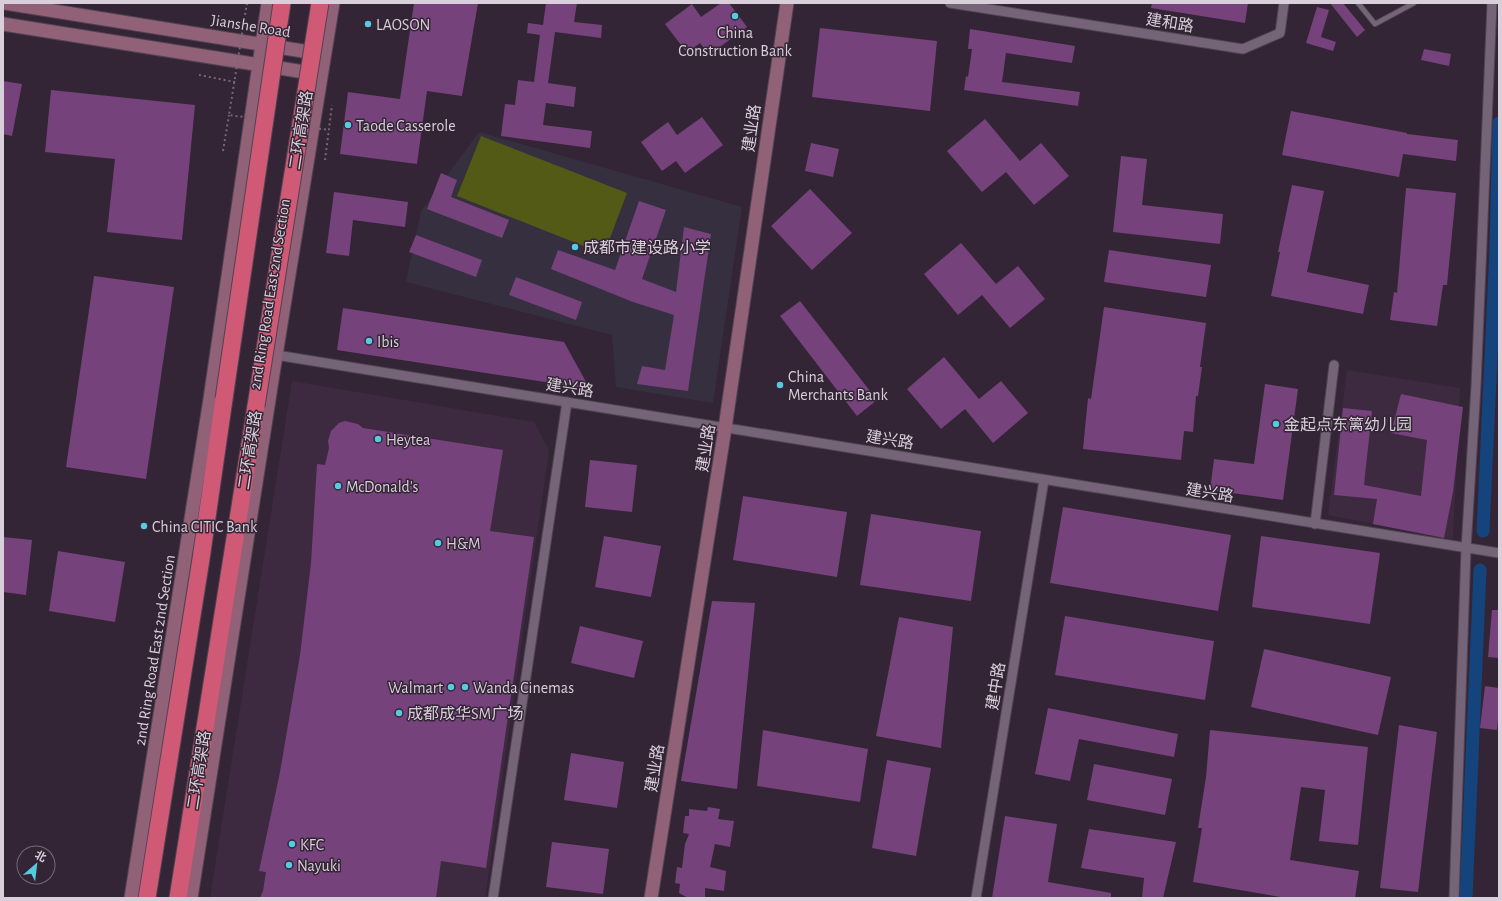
<svg xmlns="http://www.w3.org/2000/svg" width="1502" height="901" viewBox="0 0 1502 901" font-family="'Alegreya Sans','Noto Sans SC',sans-serif">
<style>
.built{fill:#3e2a40}
.education{fill:#352f3f}
.green{fill:#525a15}
.lines{fill:none;stroke-linecap:round;stroke-linejoin:round}
.canal{stroke:#15437c;stroke-width:13}
.building{fill:#75427b}
.lane-casing{stroke:#504352;stroke-width:6}
.street-casing{stroke:#504352;stroke-width:11}
.secondary-casing{stroke:#504352;stroke-width:15}
.highway-casing{stroke:#504352;stroke-width:19}
.path{stroke:#766977;stroke-width:2;stroke-dasharray:2 3;stroke-linecap:butt}
.lane{stroke:#756478;stroke-width:4.5}
.street{stroke:#756478;stroke-width:9}
.secondary{stroke:#906177;stroke-width:13}
.highway{stroke:#d05975;stroke-width:17}
.highway-bridge-casing{stroke:#504352;stroke-width:19;stroke-linecap:butt}
.path-bridge{stroke:#766977;stroke-width:2;stroke-dasharray:2 3;stroke-linecap:butt}
.highway-bridge{stroke:#d05975;stroke-width:17}
.poi-dot{fill:#55cae0;stroke:#332535;stroke-width:1.5}
.labels{text-anchor:middle;stroke-width:3;stroke-linejoin:round;paint-order:stroke}
.street-label{font-size:16px;fill:#d9cfda;stroke:#332535}
.poi-label{font-size:16px;fill:#d9cfda;stroke:#332535;text-anchor:start}
</style>
<rect width="100%" height="100%" fill="#332535"/>
<g class="built">
<path d="M1347,370L1460,388L1453,539L1328,515Z"/>
<path d="M292,381L534,422L549,450L485,898H210Z"/>
</g>
<path class="education" d="M479,132L742,207L713,403L616,387L612,335L406,282L421,211Z"/>
<path class="green" d="M481,136L627,193L604,254L457,196Z"/>
<g class="lines">
<g class="canal">
<path d="M1483,531L1496,248L1499,123"/>
<path d="M1466,898L1480,570"/>
</g>
</g>
<g class="building">
<path d="M414,3H478L462,96L427,91L417,164L340,154L348,92L400,99Z"/>
<path d="M546,3H577L574,22L602,25L601,38L555,32L548,83L576,87L574,107L546,103L543,125L592,131L590,148L501,136L505,104L515,105L518,80L534,82L540,35L527,33L528,23L543,25Z"/>
<path d="M721,3H729L747,27L709,55L700,43L687,53L665,24L692,4L701,17Z"/>
<path d="M1152,3H1248L1245,23L1151,8Z"/>
<path d="M1330,3H1343L1365,30L1357,37Z"/>
<path d="M1317,7L1329,10L1321,37L1336,42L1333,51L1306,43Z"/>
<path d="M820,28L937,41L930,111L812,97Z"/>
<path d="M970,29L1075,46L1072,63L1006,53L1002,82L1080,92L1078,106L964,90L966,76L968,77L972,49H968Z"/>
<path d="M1424,49L1451,54L1449,66L1421,60Z"/>
<path d="M3,81L22,84L12,136L3,134Z"/>
<path d="M51,90L195,105L182,240L107,232L115,159L45,152Z"/>
<path d="M1291,111L1407,133V134L1458,140L1456,161L1403,154L1399,177L1282,155Z"/>
<path d="M702,117L723,145L685,173L676,161L662,171L641,142L668,122L677,135Z"/>
<path d="M985,119L1020,161L1041,143L1069,176L1034,205L1006,172L982,192L947,151Z"/>
<path d="M811,143L839,149L833,177L805,171Z"/>
<path d="M1121,156L1147,159L1142,205L1223,214L1220,244L1113,232Z"/>
<path d="M441,173L457,180L451,197L509,220L502,238L427,209Z"/>
<path d="M1292,185L1324,191L1307,272L1369,285L1363,314L1271,296L1280,252H1278Z"/>
<path d="M1406,188L1456,193L1447,285H1443L1437,326L1390,320L1394,292L1397,293Z"/>
<path d="M810,189L852,233L812,270L771,226Z"/>
<path d="M334,192L408,202L405,227L353,220L349,256L326,253Z"/>
<path d="M639,201L666,210L642,279L676,292L684,227L711,234L688,391L637,384L642,366L665,370L674,315L633,302L551,269L558,250L615,270Z"/>
<path d="M416,235L482,260L476,277L409,252Z"/>
<path d="M961,243L996,284L1018,266L1045,299L1010,328L982,295L958,315L924,274Z"/>
<path d="M1109,250L1211,265L1206,297L1104,282Z"/>
<path d="M94,276L174,287L146,479L66,467Z"/>
<path d="M516,277L582,302L576,320L509,295Z"/>
<path d="M800,301L877,400L857,416L780,316Z"/>
<path d="M1104,307L1206,323L1200,367H1202L1198,396H1196L1193,432L1184,431L1181,460L1083,449L1088,398L1091,399Z"/>
<path d="M343,308L564,342L590,389L337,350Z"/>
<path d="M944,357L979,399L1001,381L1028,413L993,443L965,409L941,429L907,389Z"/>
<path d="M1265,384L1298,389L1283,500L1210,490L1214,459L1254,464Z"/>
<path d="M1401,394L1463,407L1453,492L1444,538L1373,524L1377,499L1334,495L1343,408L1372,411L1364,485L1421,496L1427,440L1391,433Z"/>
<path d="M345,421L358,424L363,428L503,450L490,531L534,537L486,868L441,861L436,898H260L263,891L266,872L259,871L280,772L300,655L311,563L317,464L325,465L329,448L328,441L331,431L339,423Z"/>
<path d="M590,460L637,465L632,512L585,507Z"/>
<path d="M743,496L847,512L837,577L733,560Z"/>
<path d="M1063,507L1231,535L1218,611L1050,583Z"/>
<path d="M871,514L981,531L971,601L860,585Z"/>
<path d="M604,536L661,546L651,597L595,587Z"/>
<path d="M1261,536L1380,553L1370,624L1252,607Z"/>
<path d="M3,537L32,540L26,595L3,592Z"/>
<path d="M58,551L125,562L115,622L49,611Z"/>
<path d="M712,601L755,603L737,789L681,781Z"/>
<path d="M1492,610H1499V658L1488,657Z"/>
<path d="M1065,616L1214,641L1205,700L1055,675Z"/>
<path d="M899,617L953,627L941,748L876,736Z"/>
<path d="M580,626L643,641L634,678L571,663Z"/>
<path d="M1264,649L1391,677L1378,735L1251,707Z"/>
<path d="M1485,686L1499,688V711L1497,730L1480,728Z"/>
<path d="M1048,708L1178,734L1174,757L1079,739L1070,781L1035,774Z"/>
<path d="M1399,725L1437,732L1418,892L1380,888Z"/>
<path d="M763,730L868,749L860,802L757,786Z"/>
<path d="M1210,730L1368,747L1358,845L1319,841L1325,790L1301,787L1290,860L1359,871L1355,898H1286L1193,882L1202,828H1198L1206,777Z"/>
<path d="M571,753L624,762L617,808L564,800Z"/>
<path d="M887,760L931,768L916,856L872,848Z"/>
<path d="M1094,764L1172,779L1165,815L1087,800Z"/>
<path d="M708,807L720,809L718,819L734,821L730,847L715,844L710,867L726,871L724,891L705,888V898H688L679,893L680,884L675,883L677,867L682,868L685,844L689,834L683,833L685,816H689V809L707,811Z"/>
<path d="M1005,816L1057,824L1048,882L1111,893V898H992Z"/>
<path d="M1089,829L1176,842L1163,898H1142L1144,878L1081,868Z"/>
<path d="M552,842L609,849L603,894L546,887Z"/>
</g>
<g class="lines">
<defs>
<path id="lane" d="M1358,3L1375,24L1414,3"/>
<g id="street">
<path d="M950,3L1243,49L1280,33L1284,3"/>
<path d="M276,355L1499,553"/>
<path d="M1315,524L1334,365"/>
<path d="M493,898L567,402"/>
<path d="M976,898L1044,480"/>
<path d="M1454,898L1466,549L1476,386L1492,3"/>
</g>
<g id="secondary">
<path d="M5,3L321,54"/>
<path d="M3,24L317,74"/>
<path d="M131,898L210,399L268,3"/>
<path d="M191,898L276,355L333,3"/>
<path d="M651,898L725,428L787,3"/>
</g>
<g id="highway">
<path d="M147,898L201,559L224,399"/>
<path d="M178,898L256,406"/>
</g>
</defs>
<use href="#lane" class="lane-casing"/>
<use href="#street" class="street-casing"/>
<use href="#secondary" class="secondary-casing"/>
<use href="#highway" class="highway-casing"/>
<g class="path">
<path d="M199,75L235,82"/>
<path d="M223,151L229,115"/>
<path d="M325,160L332,105"/>
</g>
<use href="#lane" class="lane"/>
<use href="#street" class="street"/>
<use href="#secondary" class="secondary"/>
<use href="#highway" class="highway"/>
<defs>
<g id="highway-bridge">
<path d="M224,399L282,3"/>
<path d="M256,406L320,3"/>
</g>
</defs>
<use href="#highway-bridge" class="highway-bridge-casing"/>
<g class="path-bridge">
<path d="M247,3L229,115L251,118"/>
<path d="M314,128L329,130"/>
</g>
<use href="#highway-bridge" class="highway-bridge"/>
</g>
<g class="poi-dot">
<circle cx="735" cy="16" r="4"/>
<circle cx="368" cy="24" r="4"/>
<circle cx="348" cy="125" r="4"/>
<circle cx="575" cy="247" r="4"/>
<circle cx="369" cy="341" r="4"/>
<circle cx="780" cy="385" r="4"/>
<circle cx="1276" cy="424" r="4"/>
<circle cx="378" cy="439" r="4"/>
<circle cx="338" cy="486" r="4"/>
<circle cx="144" cy="526" r="4"/>
<circle cx="438" cy="543" r="4"/>
<circle cx="451" cy="687" r="4"/>
<circle cx="465" cy="687" r="4"/>
<circle cx="399" cy="713" r="4"/>
<circle cx="292" cy="844" r="4"/>
<circle cx="289" cy="865" r="4"/>
</g>
<g class="labels">
<g class="street-label">
<text transform="translate(1170 22) rotate(9)" y="6">建和路</text>
<text transform="translate(251 25) rotate(9)" y="6">Jianshe Road</text>
<text transform="translate(751 128) rotate(-82)" y="6">建业路</text>
<text transform="translate(300 130) rotate(-81)" y="6">二环高架路</text>
<text transform="translate(269 294) rotate(-81)" y="6">2nd Ring Road East 2nd Section</text>
<text transform="translate(570 387) rotate(9)" y="6">建兴路</text>
<text transform="translate(890 439) rotate(9)" y="6">建兴路</text>
<text transform="translate(705 448) rotate(-81)" y="6">建业路</text>
<text transform="translate(249 450) rotate(-81)" y="6">二环高架路</text>
<text transform="translate(1210 492) rotate(9)" y="6">建兴路</text>
<text transform="translate(154 650) rotate(-81)" y="6">2nd Ring Road East 2nd Section</text>
<text transform="translate(995 686) rotate(-81)" y="6">建中路</text>
<text transform="translate(654 768) rotate(-81)" y="6">建业路</text>
<text transform="translate(198 770) rotate(-81)" y="6">二环高架路</text>
</g>
<g class="poi-label">
<text x="376" y="30">LAOSON</text>
<text x="735" y="38" text-anchor="middle">China<tspan x="735" dy="18">Construction Bank</tspan></text>
<text x="356" y="131">Taode Casserole</text>
<text x="583" y="253">成都市建设路小学</text>
<text x="377" y="347">Ibis</text>
<text x="788" y="382">China<tspan x="788" dy="18">Merchants Bank</tspan></text>
<text x="1284" y="430">金起点东篱幼儿园</text>
<text x="386" y="445">Heytea</text>
<text x="346" y="492">McDonald's</text>
<text x="152" y="532">China CITIC Bank</text>
<text x="446" y="549">H&amp;M</text>
<text x="443" y="693" text-anchor="end">Walmart</text>
<text x="473" y="693">Wanda Cinemas</text>
<text x="407" y="719">成都成华SM广场</text>
<text x="300" y="850">KFC</text>
<text x="297" y="871">Nayuki</text>
</g>
</g>
<rect width="1502" height="901" fill="none" stroke="#d9cfda" stroke-width="8"/>
<g transform="translate(36 865) rotate(28)"><circle r="19" fill="#332535" stroke="#756977"/>
<path d="M0-3L7 15L0 10L-7 15Z" fill="#55cae0"/>
<text y="-6" font-size="11" font-weight="bold" text-anchor="middle" fill="#d9cfda">北</text>
</g>
</svg>
